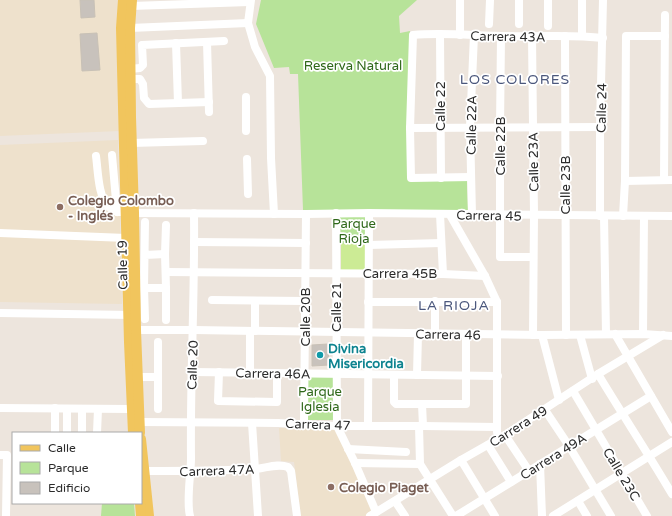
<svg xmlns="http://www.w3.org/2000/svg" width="672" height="516" viewBox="0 0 672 516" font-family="'Varela Round',sans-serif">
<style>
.education{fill:#eee1cc}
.green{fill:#b7e399}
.pitch{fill:#cceb95}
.building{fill:#c8c2bc;stroke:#c8c1b6}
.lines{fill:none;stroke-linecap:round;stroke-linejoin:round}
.minor{stroke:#fff;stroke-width:8}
.major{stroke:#f1c55d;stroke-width:10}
.education-dot{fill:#8d6e63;stroke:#fff;stroke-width:1.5}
.culture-dot{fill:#0f9aa8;stroke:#fff;stroke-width:1.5}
.labels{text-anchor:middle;stroke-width:3.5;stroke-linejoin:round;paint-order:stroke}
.street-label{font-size:13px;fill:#2b2b2b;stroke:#fff}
.park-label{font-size:13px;fill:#2f681a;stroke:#fff}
.education-label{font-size:13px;font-weight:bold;fill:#785e54;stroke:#fff;text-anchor:start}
.culture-label{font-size:13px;font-weight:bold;fill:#0d838f;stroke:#fff;text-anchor:start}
.neighbourhood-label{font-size:14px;letter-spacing:1px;fill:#4b577c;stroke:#fff}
</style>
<rect width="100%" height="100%" fill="#ede5dd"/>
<g class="education">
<path d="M0,0H119L120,131L0,136Z"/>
<path d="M118,140L122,304L0,302V145Z"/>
<path d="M279,428L335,429L376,512L371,516H301L294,462L281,461Z"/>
</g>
<g class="green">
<path d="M261,0H417L399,16L400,33L410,31L408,181H467L468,211L303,210L298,74H290L289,67L274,68L256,24Z"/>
<path d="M340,217H367L368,243L341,244Z"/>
<path d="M305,376H333L335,420H306Z"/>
<path d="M102,503H134L135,516H101Z"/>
</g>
<path class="pitch" d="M368,243L369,271H341V244Z"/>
<g class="building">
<path d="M80,0H94L95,17L81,18Z"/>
<path d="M97,33L100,70L82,71L80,34Z"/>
<path d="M328,344L329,365L312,366V345Z"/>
</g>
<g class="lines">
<g class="minor">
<path d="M251,0L248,23L255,47L270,76L271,158L274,214"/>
<path d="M460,0V35"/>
<path d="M131,6L249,2"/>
<path d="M489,24L490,0"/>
<path d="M519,24V0"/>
<path d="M548,26V0"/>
<path d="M130,28L248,23"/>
<path d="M440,34L441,178"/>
<path d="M501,36L500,128V257H533"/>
<path d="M532,36L534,215L533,335"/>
<path d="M565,36L566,335"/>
<path d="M582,36V0"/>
<path d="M207,42L209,112"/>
<path d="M176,43L178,103"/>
<path d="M130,69L140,68L143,65L142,45L224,41"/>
<path d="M130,79H140L143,84L144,98L149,104L209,102"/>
<path d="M410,128L600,127"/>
<path d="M246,131V97"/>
<path d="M131,143L203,141"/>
<path d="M112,155L117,212H126"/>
<path d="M96,156C98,170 98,198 109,207C111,209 114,210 117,212"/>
<path d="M247,159L248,194"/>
<path d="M471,177L411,178L410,128L413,35C444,32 476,36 508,36C539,37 571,34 603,38"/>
<path d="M664,180L665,15"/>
<path d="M625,181L672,180"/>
<path d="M134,213L306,214L304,423"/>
<path d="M336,213L337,426L355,463L376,512"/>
<path d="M306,214L369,213L672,216"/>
<path d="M440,214L443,274"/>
<path d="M450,215L485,276L497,302V432"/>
<path d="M472,215L470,128L474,35"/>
<path d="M600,216V127L603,0"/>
<path d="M604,216L606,334"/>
<path d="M623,216L625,181L626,36H665"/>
<path d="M145,222L144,288H166L165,254L145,255"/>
<path d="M0,233L126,238"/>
<path d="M194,242L306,243"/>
<path d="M369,245L441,243"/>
<path d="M165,254L166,225"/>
<path d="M166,272L443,274L485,276"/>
<path d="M144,288L145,319"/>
<path d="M166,288V320"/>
<path d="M212,300L305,301"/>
<path d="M368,302H497"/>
<path d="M0,313L133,315"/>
<path d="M131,330H194L542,335L643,334L672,336"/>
<path d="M255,331V301"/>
<path d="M435,333V301"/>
<path d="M615,334L672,432"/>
<path d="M643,334L644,216"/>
<path d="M542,335L559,400"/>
<path d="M580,335L592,379"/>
<path d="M192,372L498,376"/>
<path d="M219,372L218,401L277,402V373"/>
<path d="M250,373V331"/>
<path d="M598,374C622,414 648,453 672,494"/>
<path d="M394,375V402L396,404H466V334"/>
<path d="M417,375L418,334"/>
<path d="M137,377H158"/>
<path d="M573,391L647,516"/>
<path d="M422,404L423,426"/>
<path d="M0,408L131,409"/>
<path d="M158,409V342"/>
<path d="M545,410L569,446L611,516"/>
<path d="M139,422L278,423L337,426H423L497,427"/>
<path d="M252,423L258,516"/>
<path d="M368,426L369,213"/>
<path d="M419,426L420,464L453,516"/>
<path d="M55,433V408"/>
<path d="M67,433V409"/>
<path d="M82,433V409"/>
<path d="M97,433L98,409"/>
<path d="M505,435L529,471"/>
<path d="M488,445L511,482"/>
<path d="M348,449L406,452"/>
<path d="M0,455H7L6,516"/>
<path d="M461,460L495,516"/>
<path d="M355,463L420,464"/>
<path d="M540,464L542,516"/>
<path d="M144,471C181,471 218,471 255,469C266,468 278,463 288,467L291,471L297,516"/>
<path d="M395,501L405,516"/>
<path d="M578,501L587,516"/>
<path d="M190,516C186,501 191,475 191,458C190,377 195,295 194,213"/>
<path d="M370,516L461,460L505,435L598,374L663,335"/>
<path d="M456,516L651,396"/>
<path d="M553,516L672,442"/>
</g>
<g class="major">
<path d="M123,0L121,28L129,342L133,433"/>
<path d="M132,0L130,28L131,117L134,213L136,330L140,433"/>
<path d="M141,439L149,516"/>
<path d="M140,503L141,516"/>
</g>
</g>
<g class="education-dot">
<circle cx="60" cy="207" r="4"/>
<circle cx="331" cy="487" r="4"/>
</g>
<circle class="culture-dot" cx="320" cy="355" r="4"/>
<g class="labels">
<g class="street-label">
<text transform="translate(508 36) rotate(1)" y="5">Carrera 43A</text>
<text transform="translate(440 106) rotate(-90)" y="5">Calle 22</text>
<text transform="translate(601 108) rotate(-89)" y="5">Calle 24</text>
<text transform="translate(471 125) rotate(-89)" y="5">Calle 22A</text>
<text transform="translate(500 146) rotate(-90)" y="5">Calle 22B</text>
<text transform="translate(533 162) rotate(-91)" y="5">Calle 23A</text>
<text transform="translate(565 185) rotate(-90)" y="5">Calle 23B</text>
<text transform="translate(489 215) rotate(1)" y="5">Carrera 45</text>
<text transform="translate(122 265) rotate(-91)" y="5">Calle 19</text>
<text x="400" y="278">Carrera 45B</text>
<text transform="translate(336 307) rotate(-90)" y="5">Calle 21</text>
<text transform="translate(305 317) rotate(-90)" y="5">Calle 20B</text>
<text transform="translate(448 334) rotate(1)" y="5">Carrera 46</text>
<text transform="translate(192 365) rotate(-88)" y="5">Calle 20</text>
<text transform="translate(273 373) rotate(1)" y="5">Carrera 46A</text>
<text transform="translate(318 424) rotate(2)" y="5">Carrera 47</text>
<text transform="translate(518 426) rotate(-32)" y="5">Carrera 49</text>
<text transform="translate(553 456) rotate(-32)" y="5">Carrera 49A</text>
<text transform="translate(217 470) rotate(-2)" y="5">Carrera 47A</text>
<text transform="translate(622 474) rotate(59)" y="5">Calle 23C</text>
</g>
<g class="park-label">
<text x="353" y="70">Reserva Natural</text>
<text x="354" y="228">Parque<tspan x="354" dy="15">Rioja</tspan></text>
<text x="320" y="396">Parque<tspan x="320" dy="15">Iglesia</tspan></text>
</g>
<g class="education-label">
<text x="68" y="205">Colegio Colombo<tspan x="68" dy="15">- Inglés</tspan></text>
<text x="339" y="492">Colegio Piaget</text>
</g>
<g class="culture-label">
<text x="328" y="353">Divina<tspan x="328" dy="15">Misericordia</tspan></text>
</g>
<g class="neighbourhood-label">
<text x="515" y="84">LOS COLORES</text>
<text x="454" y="310">LA RIOJA</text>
</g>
</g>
<rect x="12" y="432" width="130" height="72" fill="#ffffff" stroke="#aaaaaa"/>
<rect x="20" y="445" width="20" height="6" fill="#f1c55d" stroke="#aaaaaa"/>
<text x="48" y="452" font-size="12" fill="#2b2b2b">Calle</text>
<rect x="20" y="462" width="20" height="12" fill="#b7e399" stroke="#aaaaaa"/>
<text x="48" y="472" font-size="12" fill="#2b2b2b">Parque</text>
<rect x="20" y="482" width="20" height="12" fill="#c8c2bc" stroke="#aaaaaa"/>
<text x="48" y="492" font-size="12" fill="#2b2b2b">Edificio</text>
</svg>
